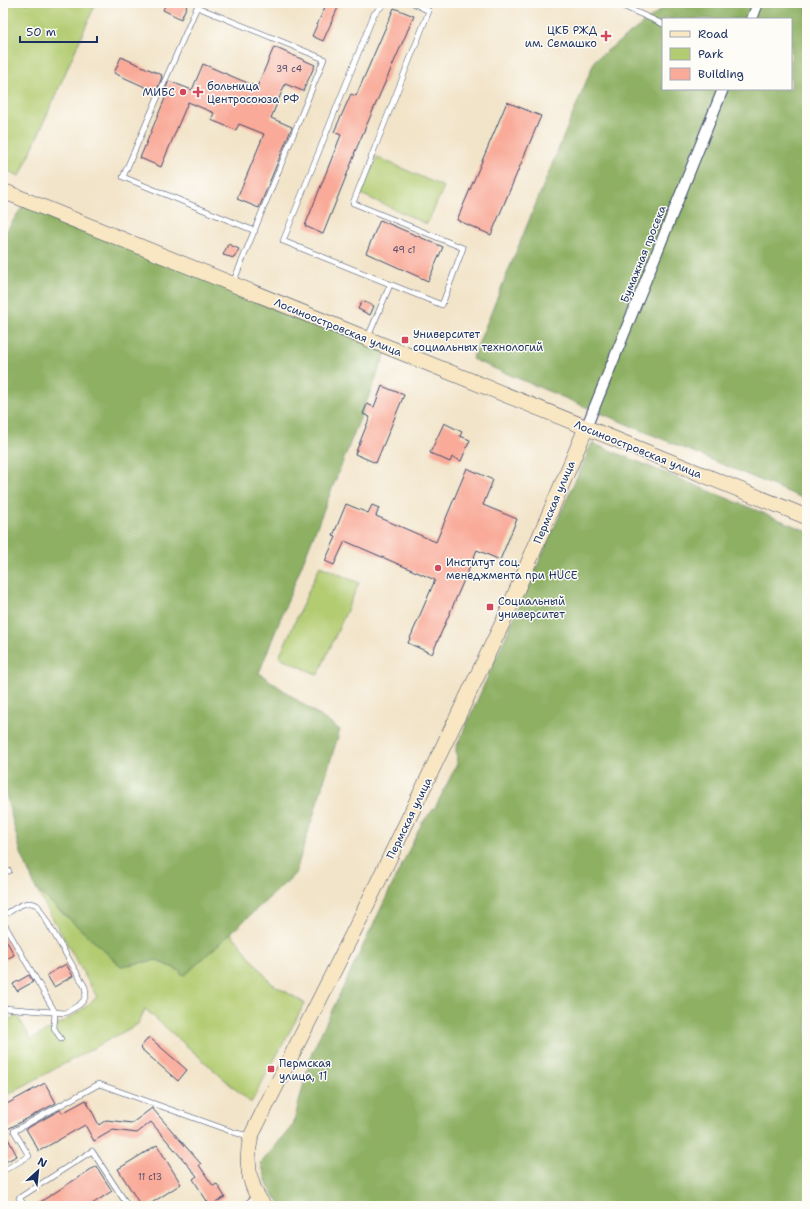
<svg xmlns="http://www.w3.org/2000/svg" width="810" height="1209" viewBox="0 0 810 1209" font-family="'Shantell Sans',sans-serif">
<style>
.green{fill:#b3cc72;stroke:#677e68}
.forest{fill:#8eb064;stroke:#547061;fill-rule:evenodd}
.building{fill:#f9aa99}
.lines{fill:none;stroke-linecap:round;stroke-linejoin:round}
.lane-casing{stroke:#3b4a6e;stroke-width:6}
.street-casing{stroke:#3b4a6e;stroke-width:12}
.secondary-casing{stroke:#3b4a6e;stroke-width:16}
.lane{stroke:#fff;stroke-width:5}
.street{stroke:#fff;stroke-width:10}
.secondary{stroke:#f9e7c3;stroke-width:15}
.poi-dot{fill:#d1495b;stroke:#fdfcf7;stroke-width:1.5}
.labels{text-anchor:middle;stroke-width:3;stroke-linejoin:round;paint-order:stroke}
.number-label{font-size:9px;fill:#524e6d}
.poi-label{font-size:11px;fill:#1b2f5e;stroke:#fdfcf7;text-anchor:start}
.street-label{font-size:11px;fill:#1b2f5e;stroke:#fdfcf7}
</style>
<rect width="100%" height="100%" fill="#fdfcf7"/>
<filter id="ink" filterUnits="userSpaceOnUse"><feTurbulence type="fractalNoise" baseFrequency=".025" numOctaves="2"/><feDisplacementMap in="SourceGraphic" scale="8" xChannelSelector="R" yChannelSelector="G"/><feConvolveMatrix kernelMatrix="1 2 1 2 8 2 1 2 1" color-interpolation-filters="sRGB"/></filter>
<filter id="wash" filterUnits="userSpaceOnUse"><feTurbulence type="fractalNoise" baseFrequency=".012" numOctaves="4" result="noise"/><feDisplacementMap in="SourceGraphic" scale="16" xChannelSelector="R" yChannelSelector="G"/><feGaussianBlur stdDeviation="0.9" result="paint"/><feColorMatrix in="noise" values="0 0 0 0 0 0 0 0 0 0 0 0 0 0 0 0 0 1.4 0 .05"/><feComposite in="paint" operator="in"/></filter>
<g filter="url(#wash)">
<rect width="100%" height="100%" fill="#f2e4c9"/>
<g class="green">
<path d="M3,3H96L20,176L3,169Z"/>
<path d="M377,157L444,187L427,224L361,194Z"/>
<path d="M320,566L359,583L318,675L279,657Z"/>
<path d="M36,889L121,966L157,960L180,971L185,975L231,933L271,983L305,1003L251,1103L145,1009L138,1024L3,1097V1023L17,1015L31,1039C55,1027 77,1015 97,997Z"/>
</g>
<g class="forest">
<path d="M670,3H807V500L472,359L595,60ZM663,19H791V89H663Z"/>
<path d="M24,204L387,350L259,673L340,730L295,874L185,975L181,974L180,971L157,960L121,966L36,889L21,853L4,788L3,789V236Z"/>
<path d="M592,443L807,531V1206H281L268,1186L261,1163L293,1125L312,1052L422,823L436,806L457,764L456,748Z"/>
</g>
<g id="blocks">
<g class="building">
<path d="M166,3H188L181,19L163,10Z"/>
<path d="M327,3H340L323,41L312,36Z"/>
<path d="M394,8L414,16L354,154H355L323,234L305,226L341,135L334,132L351,94L356,96Z"/>
<path d="M274,47L315,65L303,91L285,84L271,118L292,127L259,208L237,199L264,134L239,124L236,130L211,120L214,113L188,102L161,167L140,158L166,96L163,95L169,81L192,90L203,64L257,87Z"/>
<path d="M121,57L162,75L161,77H162L156,92L114,73Z"/>
<path d="M507,102L541,116L491,235L457,220Z"/>
<path d="M380,220L443,247L428,281L366,253Z"/>
<path d="M228,244L239,249L234,258L223,255Z"/>
<path d="M362,301L374,306L370,315L358,309Z"/>
<path d="M382,386L404,395L376,463L355,454L370,417L363,414L367,404L374,407Z"/>
<path d="M444,423L462,432L460,436L470,440L461,461L452,457L450,462L430,453Z"/>
<path d="M467,468L493,480L483,505L517,519L500,560L477,550L432,654L408,643L435,580L345,541L334,565L325,561L336,537L333,536L346,504L368,513L372,505L379,508L376,516L436,542Z"/>
<path d="M3,934L14,955L3,961Z"/>
<path d="M66,964L73,976L54,987L47,975Z"/>
<path d="M29,975L33,982L17,991L13,984Z"/>
<path d="M149,1037L187,1070L178,1081L140,1048Z"/>
<path d="M45,1083L56,1103L4,1131L17,1156L3,1163V1106Z"/>
<path d="M86,1100L99,1125L106,1120L132,1123L152,1108L201,1164L199,1165L213,1186L217,1184L225,1197L210,1206L193,1179L197,1176L151,1122L137,1133L113,1130L94,1141L85,1125L39,1151L26,1129L60,1110L62,1113Z"/>
<path d="M157,1145L181,1184L147,1206H141L118,1169Z"/>
<path d="M96,1166L112,1191L89,1206H34Z"/>
</g>
</g>
</g>
<g filter="url(#ink)">
<use href="#blocks" fill-opacity="0" stroke="#3b4a6e" stroke-width="1"/>
<g class="lines">
<defs>
<g id="lane">
<path d="M385,3L374,14L283,241L442,305L463,248L353,203L429,11L413,3"/>
<path d="M616,3L663,24"/>
<path d="M233,283L324,59L197,7L123,177L255,231"/>
<path d="M368,337L390,285"/>
<path d="M3,872L9,871"/>
<path d="M3,916C13,910 27,897 38,906L85,987L86,993L84,1000L79,1005L65,1013L3,1008"/>
<path d="M3,922L55,1012L54,1028L61,1039"/>
<path d="M3,1171L29,1156L14,1131L99,1084L236,1133L250,1136"/>
<path d="M25,1206L19,1198L92,1151L128,1206"/>
<path d="M243,1206L256,1197"/>
</g>
<g id="street">
<path d="M752,19L758,3"/>
<path d="M586,428L723,89"/>
</g>
<g id="secondary">
<path d="M3,191L807,517"/>
<path d="M264,1206C248,1185 245,1162 251,1136L363,913L504,620L586,428"/>
</g>
</defs>
<use href="#lane" class="lane-casing"/>
<use href="#street" class="street-casing"/>
<use href="#secondary" class="secondary-casing"/>
<use href="#lane" class="lane"/>
<use href="#street" class="street"/>
<use href="#secondary" class="secondary"/>
</g>
</g>
<g class="poi-dot">
<path d="M604 30h4v4h4v4h-4v4h-4v-4h-4v-4h4z"/>
<circle cx="183" cy="92" r="4"/>
<path d="M196 86h4v4h4v4h-4v4h-4v-4h-4v-4h4z"/>
<rect x="401" y="336" width="8" height="8" rx="2"/>
<circle cx="438" cy="568" r="4"/>
<rect x="486" y="603" width="8" height="8" rx="2"/>
<rect x="267" y="1065" width="8" height="8" rx="2"/>
</g>
<g class="labels">
<g class="number-label">
<text x="289" y="72">39 с4</text>
<text x="404" y="253">49 с1</text>
<text x="150" y="1180">11 с13</text>
</g>
<g class="poi-label">
<text x="597" y="34" text-anchor="end">ЦКБ РЖД<tspan x="597" dy="13">им. Семашко</tspan></text>
<text x="207" y="90">больница<tspan x="207" dy="13">Центросоюза РФ</tspan></text>
<text x="175" y="96" text-anchor="end">МИБС</text>
<text x="413" y="338">Университет<tspan x="413" dy="13">социальных технологий</tspan></text>
<text x="446" y="566">Институт соц.<tspan x="446" dy="13">менеджмента при HUCE</tspan></text>
<text x="498" y="605">Социальный<tspan x="498" dy="13">университет</tspan></text>
<text x="279" y="1067">Пермская<tspan x="279" dy="13">улица, 11</tspan></text>
</g>
<g class="street-label">
<text transform="translate(643 254) rotate(-68)" y="4">Бумажная просека</text>
<text transform="translate(338 327) rotate(22)" y="4">Лосиноостровская улица</text>
<text transform="translate(638 449) rotate(22)" y="4">Лосиноостровская улица</text>
<text transform="translate(554 502) rotate(-67)" y="4">Пермская улица</text>
<text transform="translate(409 818) rotate(-64)" y="4">Пермская улица</text>
</g>
</g>
<rect width="810" height="1209" fill="none" stroke="#fdfcf7" stroke-width="16"/>
<rect x="662" y="18" width="130" height="72" fill="#fdfcf7" stroke="#a3aaba"/>
<rect x="670" y="31" width="20" height="6" fill="#f9e7c3" stroke="#a3aaba"/>
<text x="698" y="38" font-size="12" fill="#1b2f5e">Road</text>
<rect x="670" y="48" width="20" height="12" fill="#b3cc72" stroke="#a3aaba"/>
<text x="698" y="58" font-size="12" fill="#1b2f5e">Park</text>
<rect x="670" y="68" width="20" height="12" fill="#f9aa99" stroke="#a3aaba"/>
<text x="698" y="78" font-size="12" fill="#1b2f5e">Building</text>
<g transform="translate(38 1171) rotate(27)" stroke="#fdfcf7" stroke-width="3" paint-order="stroke">
<path d="M0-3L7 15L0 10L-7 15Z" fill="#1b2f5e"/>
<text y="-6" font-size="11" font-weight="bold" text-anchor="middle" fill="#1b2f5e">N</text>
</g>
<path d="M20 36v6h77v-6" fill="none" stroke="#1b2f5e" stroke-width="2"/>
<text x="26" y="36" font-size="12" fill="#1b2f5e" stroke="#fdfcf7" stroke-width="3" paint-order="stroke">50 m</text>
</svg>
